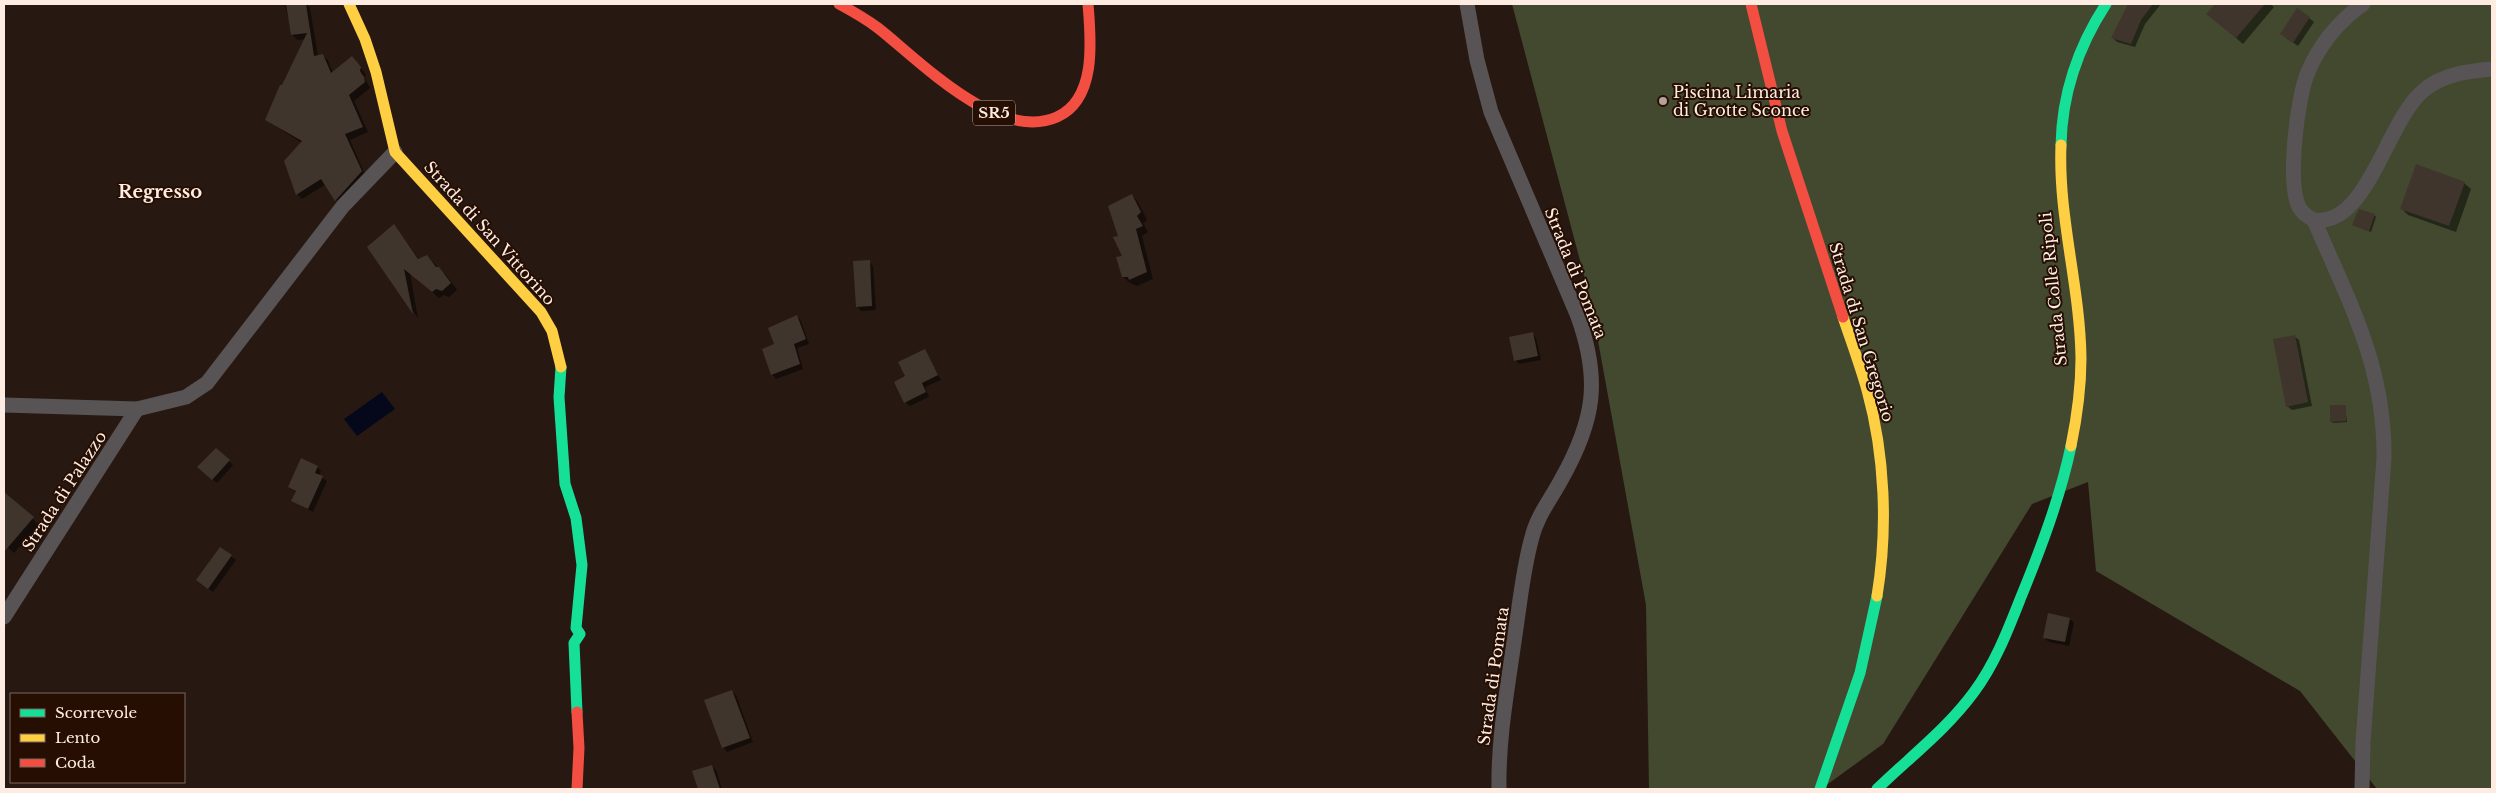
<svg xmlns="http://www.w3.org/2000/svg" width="2496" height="793" viewBox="0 0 2496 793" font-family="'Libre Baskerville',serif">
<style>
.forest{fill:#42492e}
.water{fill:#04081a}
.shadow{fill:#0007}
.building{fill:#40352d}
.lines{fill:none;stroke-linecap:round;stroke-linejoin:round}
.street{stroke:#585456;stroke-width:15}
.fast{stroke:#16e098;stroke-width:11}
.slow{stroke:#ffcf43;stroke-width:11}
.jam{stroke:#f24e42;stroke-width:11}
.poi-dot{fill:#b3a299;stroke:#260e02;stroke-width:2}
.labels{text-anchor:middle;stroke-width:4;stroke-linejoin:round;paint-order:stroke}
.shield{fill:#260e02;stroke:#bda99f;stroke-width:1}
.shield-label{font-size:15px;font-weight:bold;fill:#feece2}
.poi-label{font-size:16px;fill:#feece2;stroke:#260e02;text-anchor:start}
.street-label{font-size:16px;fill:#feece2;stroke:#260e02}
.neighbourhood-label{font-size:18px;font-weight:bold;fill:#feece2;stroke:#260e02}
</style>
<rect width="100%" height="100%" fill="#271911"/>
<path class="forest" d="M1512,4H2492V789H2377L2300,691L2096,571L2088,482L2032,504L1883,744L1821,789H1649L1646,605L1591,302Z"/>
<path class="water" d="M382,392L395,409L357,436L344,419Z"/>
<g class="shadow">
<path d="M306,4L310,8L318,56L322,55L328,60L333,73L357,63L366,75L364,77L370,88L354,101L368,132L350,140L366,177L341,206L326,184L302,199L297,194L302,143L266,120L306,39L298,40L292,35L285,5Z"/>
<path d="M2129,4H2161L2145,24L2135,47L2117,42L2113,38Z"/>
<path d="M2217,4H2270L2274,7L2243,44L2208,14Z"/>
<path d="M2309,18L2314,22L2298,46L2286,38Z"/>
<path d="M2464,183L2471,189L2456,232L2408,215L2402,209Z"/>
<path d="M1132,195L1138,202L1147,220L1143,223L1148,232L1142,236L1153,279L1137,286L1130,283L1123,277V256L1120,237Z"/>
<path d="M2374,215L2376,217L2371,232L2353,225Z"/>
<path d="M394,226L419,259L427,256L446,275L457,290L449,297L444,295L439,298L410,273L418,318L368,247Z"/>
<path d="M869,262L873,266L876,310L861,311L857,306Z"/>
<path d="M797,316L801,321L809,344L797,348L803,369L776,379L772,374Z"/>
<path d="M1532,333L1536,338L1541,360L1519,364L1515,360Z"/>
<path d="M2294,336L2299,340L2312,406L2292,410L2287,406Z"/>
<path d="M925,351L941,380L925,387L929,397L910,406L905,402L907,377Z"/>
<path d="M2345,406L2347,422L2333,423L2331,421Z"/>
<path d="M206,458L229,461L233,465L217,483L198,467Z"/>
<path d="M317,467L321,471L319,476L327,481L313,512L293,501L296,492L289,487Z"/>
<path d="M4,493L39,525L14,553L4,544Z"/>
<path d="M220,548L236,560L213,592L200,582Z"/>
<path d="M2070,619L2074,623L2069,646L2049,642L2044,638Z"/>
<path d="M731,691L736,695L753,742L727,752L723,747Z"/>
<path d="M712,766L716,770L722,789H699L693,772Z"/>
</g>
<g class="building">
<path d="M286,4H306L314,56L323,54L331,73L352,56L361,67L360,71L364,77L365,82L349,95L363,127L345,134L362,171L335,201L321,179L296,195L284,161L302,141L265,120L280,85H282L307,33L291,35Z"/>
<path d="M2128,4H2153L2141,20L2131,44L2111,38Z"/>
<path d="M2215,4H2265L2236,38L2206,14Z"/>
<path d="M2297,8L2310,17L2293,43L2280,34Z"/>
<path d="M2416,164L2465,182L2449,226L2400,209Z"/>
<path d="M1132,194L1141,212L1137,216L1143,226L1136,229L1147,272L1129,280L1128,277H1122L1116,257L1122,256L1113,237L1118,236L1108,206Z"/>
<path d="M2359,209L2375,214L2369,231L2352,225Z"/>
<path d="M394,224L418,259L427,255L436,267H439L451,283L442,291L436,289L432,292L404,269L413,314L367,247Z"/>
<path d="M870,260L872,306L856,307L853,261Z"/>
<path d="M797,315L806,339L794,344L800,364L771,375L762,349L774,344L768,328Z"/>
<path d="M1533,332L1538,356L1514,361L1509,337Z"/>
<path d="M2295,335L2308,402L2286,407L2273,339Z"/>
<path d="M925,349L938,375L922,383L926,392L904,403L894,382L905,376L898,362Z"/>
<path d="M2330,405H2346V421L2330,422Z"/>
<path d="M216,448L230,460L212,480L197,467Z"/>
<path d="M301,458L318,466L315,473L323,476L308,509L291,501L296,491L288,487Z"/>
<path d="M4,492L34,517L4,552Z"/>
<path d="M220,547L232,555L208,589L196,580Z"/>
<path d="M2048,613L2070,618L2065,642L2043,638Z"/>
<path d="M732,690L750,738L722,748L704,700Z"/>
<path d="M712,765L720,789H698L692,771Z"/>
</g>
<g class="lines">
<g class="street">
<path d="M1467,4L1477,60L1491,112L1577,314C1601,379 1595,420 1561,480C1551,499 1537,516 1532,537C1523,569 1520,602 1515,635C1508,686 1498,737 1499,789"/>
<path d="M2363,4C2339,21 2320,44 2308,72C2297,97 2287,183 2299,207C2302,213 2308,217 2314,220C2368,227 2386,121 2424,90C2443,74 2469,71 2492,69"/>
<path d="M2314,220C2349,302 2385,366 2384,458L2363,742L2362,789"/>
<path d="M4,405L137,409L186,397L207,383L343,206L395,152"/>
<path d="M4,617L137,409"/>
</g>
<g class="fast">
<path d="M2061,145C2062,93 2078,47 2106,4"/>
<path d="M561,367L559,397L565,484L576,518L582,565L576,628L580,634L574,643L577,712"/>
<path d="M1820,789L1860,673L1877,596"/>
<path d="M1877,789C1910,757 1947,729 1974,692C1995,664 2008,630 2021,597C2041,548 2060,498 2071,446"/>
</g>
<g class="slow">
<path d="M349,4L365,39L376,72L395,152L541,312L552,331L561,367"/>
<path d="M2061,145C2058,217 2080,286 2081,358C2081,388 2077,417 2071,446"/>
<path d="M1843,317C1851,341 1860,365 1867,390C1885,455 1888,529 1877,596"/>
</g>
<g class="jam">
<path d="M839,4C852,11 866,19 878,28C919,60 998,143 1057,117C1097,99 1091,40 1088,4"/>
<path d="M1751,4L1782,131L1843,317"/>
<path d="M577,789L579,748L577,712"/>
</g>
</g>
<circle class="poi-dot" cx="1663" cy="101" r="5"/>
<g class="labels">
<rect class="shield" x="973" y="100.5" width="42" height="25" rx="4"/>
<g class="shield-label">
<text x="994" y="118">SR5</text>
</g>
<g class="poi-label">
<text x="1673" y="98">Piscina Limaria<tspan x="1673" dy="18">di Grotte Sconce</tspan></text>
</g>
<g class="street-label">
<text transform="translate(490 233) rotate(48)" y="6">Strada di San Vittorino</text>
<text transform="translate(1576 273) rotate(68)" y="6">Strada di Pomata</text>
<text transform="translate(2053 289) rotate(-96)" y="6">Strada Colle Ripoli</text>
<text transform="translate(1862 332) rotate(73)" y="6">Strada di San Gregorio</text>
<text transform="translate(64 491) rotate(-57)" y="6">Strada di Palazzo</text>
<text transform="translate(1493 676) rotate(-82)" y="6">Strada di Pomata</text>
</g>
<g class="neighbourhood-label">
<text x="160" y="198">Regresso</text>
</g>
</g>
<rect width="2496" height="793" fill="none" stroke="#feece2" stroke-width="10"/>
<rect x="10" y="693" width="175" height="90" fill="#260e02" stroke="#7c675c"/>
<rect x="20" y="709" width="25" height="8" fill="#16e098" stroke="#7c675c"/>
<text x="55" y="718" font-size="15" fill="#feece2">Scorrevole</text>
<rect x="20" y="734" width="25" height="8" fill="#ffcf43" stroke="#7c675c"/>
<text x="55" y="743" font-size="15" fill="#feece2">Lento</text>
<rect x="20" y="759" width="25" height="8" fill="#f24e42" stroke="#7c675c"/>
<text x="55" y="768" font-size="15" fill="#feece2">Coda</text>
</svg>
